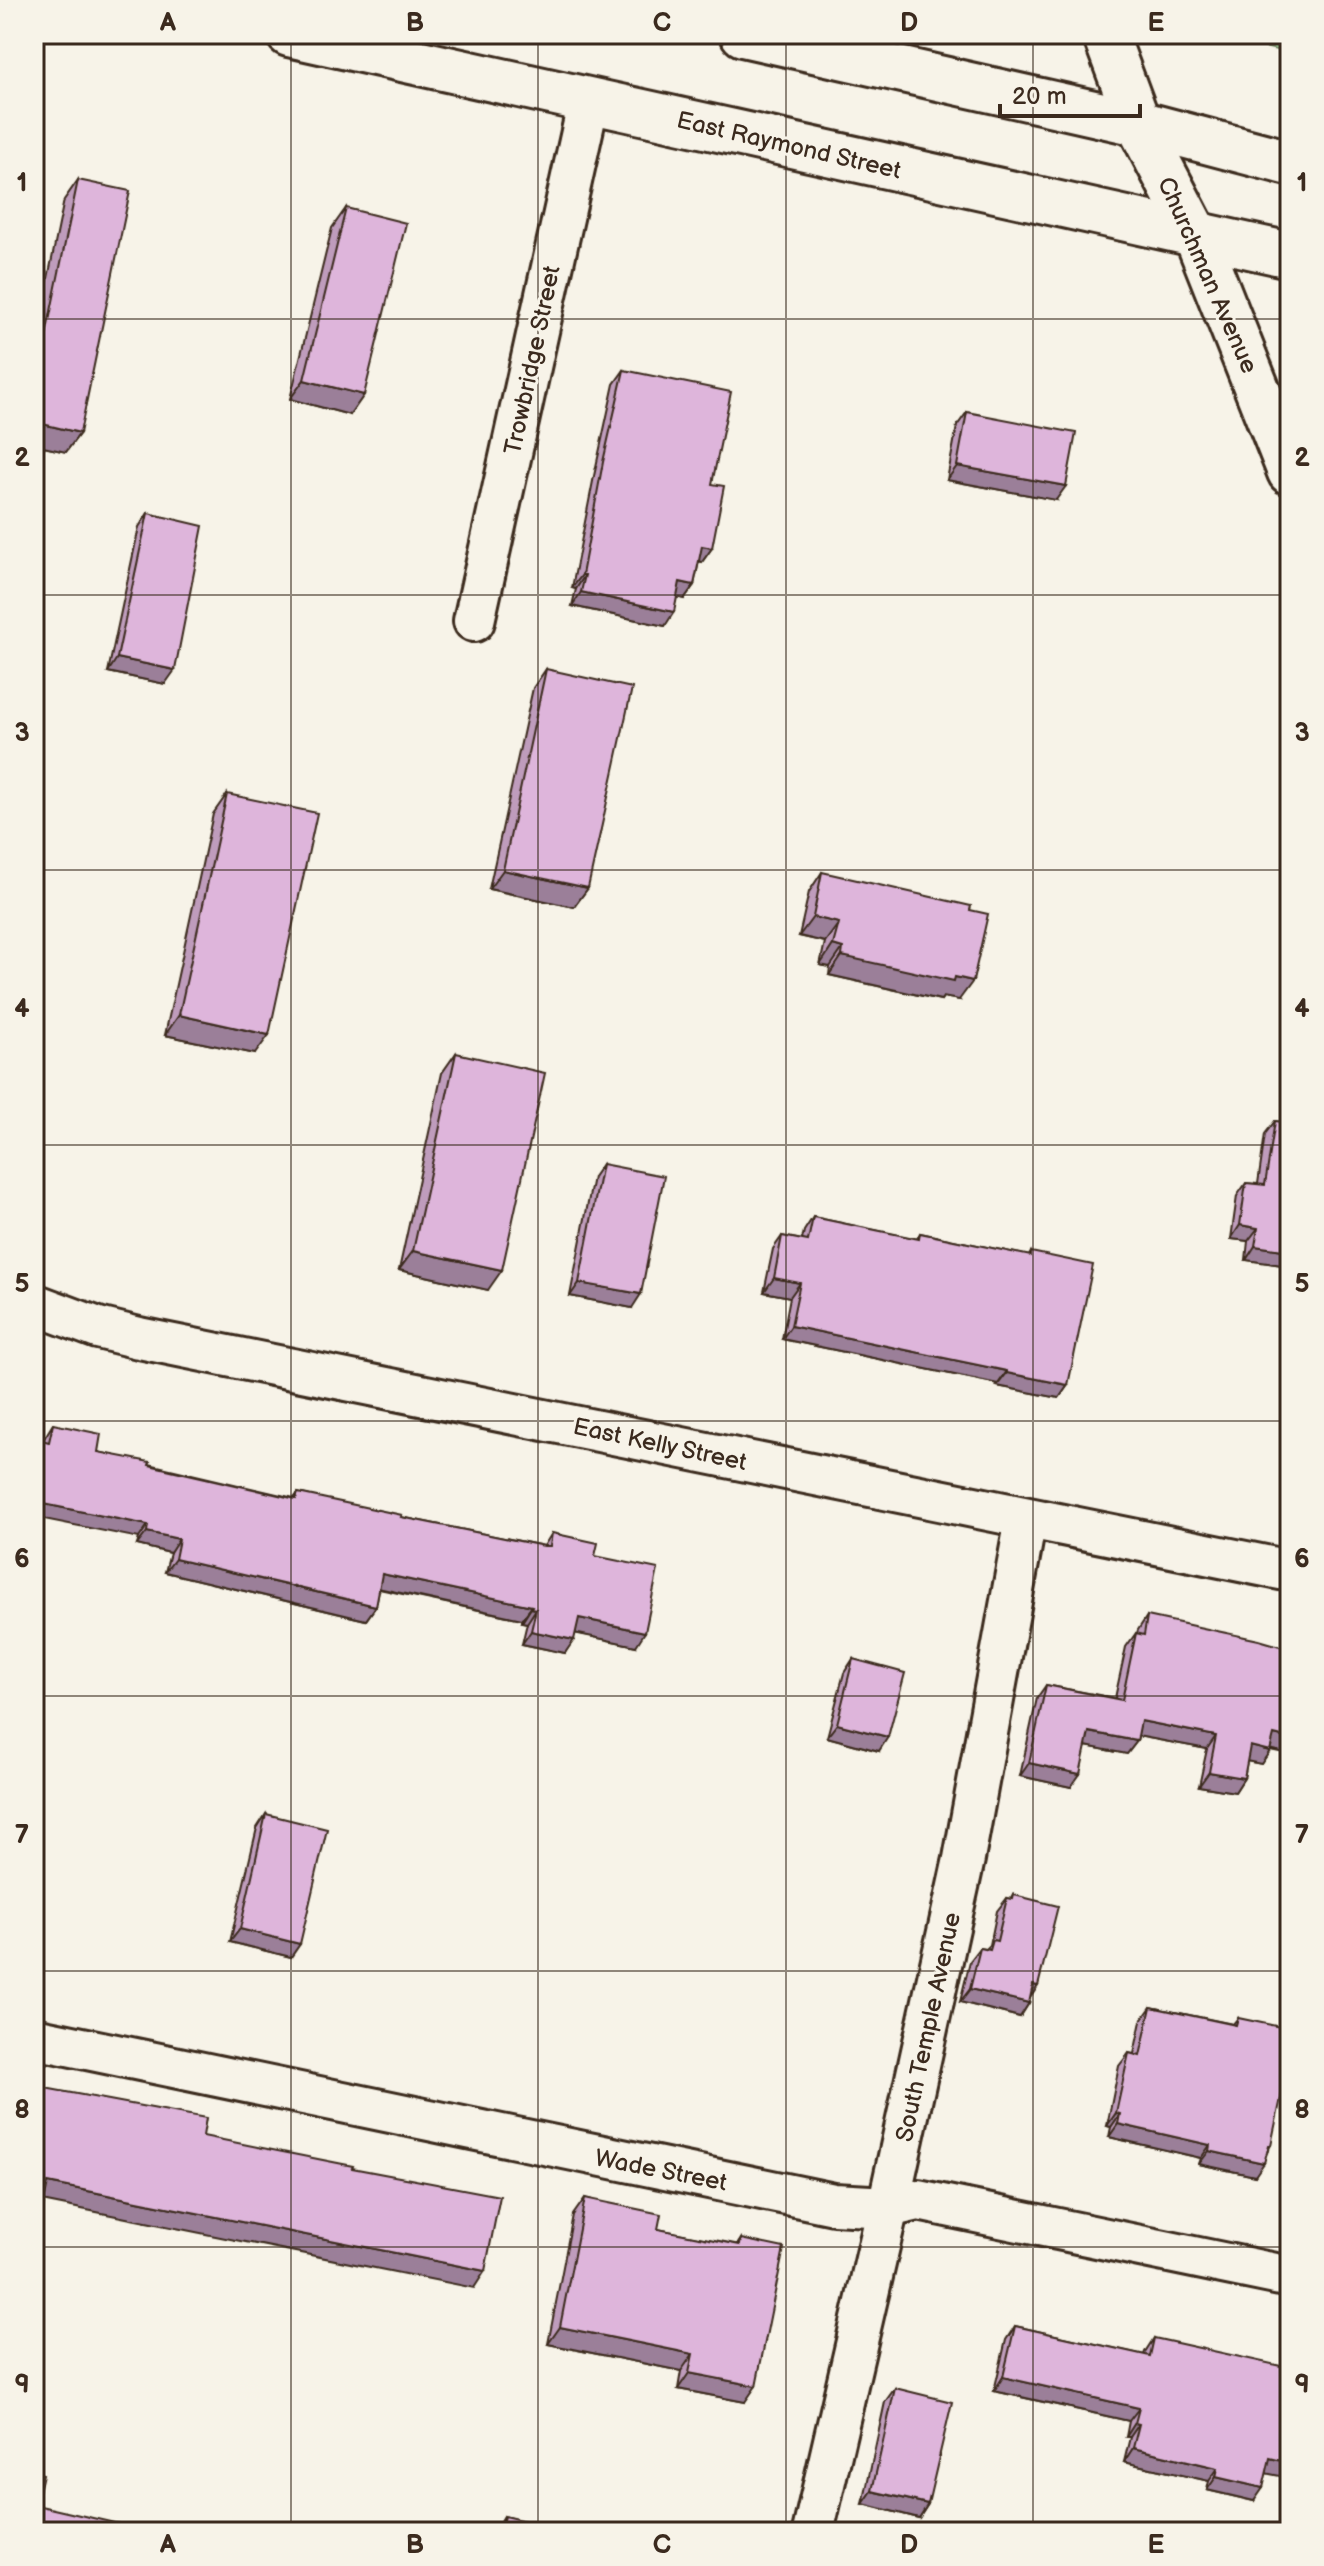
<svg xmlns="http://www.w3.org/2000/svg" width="1324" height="2566" viewBox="0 0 1324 2566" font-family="'Balsamiq Sans',sans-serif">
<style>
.cemetery{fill:url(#cemetery-stones);stroke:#6e825e;stroke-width:2}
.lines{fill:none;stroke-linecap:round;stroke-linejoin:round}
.minor-casing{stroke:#3b2a1e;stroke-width:46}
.secondary-casing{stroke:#3b2a1e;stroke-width:50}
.primary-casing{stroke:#3b2a1e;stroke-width:50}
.minor{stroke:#f7f3e8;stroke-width:40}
.secondary{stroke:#f7f3e8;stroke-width:44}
.primary{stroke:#f7f3e8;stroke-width:44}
.wall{fill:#bf9cbc;stroke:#3b2a1e;stroke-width:2}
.shaded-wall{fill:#9b7f99;stroke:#3b2a1e;stroke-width:2}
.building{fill:#deb5db;stroke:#3b2a1e;stroke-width:2}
.grid{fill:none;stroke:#3b2a1e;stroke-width:2;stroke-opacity:0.55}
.labels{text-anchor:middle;stroke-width:6;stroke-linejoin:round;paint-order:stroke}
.street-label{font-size:24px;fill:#3b2a1e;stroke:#f7f3e8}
.neatline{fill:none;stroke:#3b2a1e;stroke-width:3}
.grid-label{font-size:26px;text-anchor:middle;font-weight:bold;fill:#3b2a1e}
</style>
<defs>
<pattern id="cemetery-stones" width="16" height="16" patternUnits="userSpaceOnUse" patternTransform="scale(2)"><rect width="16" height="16" fill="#a1d99d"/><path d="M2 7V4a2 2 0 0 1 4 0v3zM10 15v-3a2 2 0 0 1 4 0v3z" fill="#8cba87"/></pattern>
</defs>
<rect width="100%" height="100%" fill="#f7f3e8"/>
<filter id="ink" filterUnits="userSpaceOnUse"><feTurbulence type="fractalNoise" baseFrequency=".0125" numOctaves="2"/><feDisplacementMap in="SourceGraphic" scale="16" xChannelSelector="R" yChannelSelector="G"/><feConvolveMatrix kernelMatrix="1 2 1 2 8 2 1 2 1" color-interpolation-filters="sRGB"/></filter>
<g filter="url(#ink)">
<path class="cemetery" d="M1247,34H1290V53L1264,47Z"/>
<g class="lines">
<defs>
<g id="minor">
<path d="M474,621L589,100"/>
<path d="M34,1304L98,1328L139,1338L1290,1571"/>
<path d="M34,2038L834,2204L888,2207L918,2200L1290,2277"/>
<path d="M813,2532L888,2207L964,1859L1026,1519"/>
</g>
<path id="secondary" d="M1105,34L1138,123L1196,235L1290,472"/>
<g id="primary">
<path d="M289,34L1290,255"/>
<path d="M743,34L1138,123L1290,163"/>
</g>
</defs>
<use href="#minor" class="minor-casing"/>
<use href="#secondary" class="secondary-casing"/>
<use href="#primary" class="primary-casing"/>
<use href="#minor" class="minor"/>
<use href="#secondary" class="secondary"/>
<use href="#primary" class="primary"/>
</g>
<g class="wall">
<path d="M78,180L80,433L66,452L34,445V347L64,200Z"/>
<path d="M346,208L350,415L290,399L332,228Z"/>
<path d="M624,370L712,484V548L702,562L699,561L694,585L684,599L677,597L665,626L572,606L576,589L572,588L594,476L614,384Z"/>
<path d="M967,412L1056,500L947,480L957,426Z"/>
<path d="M148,513L165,684L108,672L139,527Z"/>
<path d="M546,669L588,888L574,907L489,889L533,688Z"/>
<path d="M227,794L255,1054L165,1035L213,814Z"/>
<path d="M822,872L959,1000L943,997L941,1000L829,975L830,967L820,965L825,942L799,936L809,892Z"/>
<path d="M456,1053L488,1290L399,1270L442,1073Z"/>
<path d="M1275,1121L1290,1123V1266L1246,1260L1248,1241L1231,1239L1237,1196L1246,1183L1258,1184L1265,1134Z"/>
<path d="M602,1164L632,1308L570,1296L593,1177Z"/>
<path d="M813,1217L917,1239L920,1233L1029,1256L1031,1252L1068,1385L1059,1398L997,1386L998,1384L782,1339L790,1297L764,1292L773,1249L782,1236L802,1240L804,1231Z"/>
<path d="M53,1424L98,1452L294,1498L298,1493L401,1517L544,1546L552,1533L595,1556L636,1646L576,1633L565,1653L522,1644L527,1623L522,1622V1619L379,1589L376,1606L366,1620L165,1572L170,1553L137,1545L139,1538L43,1440Z"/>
<path d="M1147,1616L1290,1754L1270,1750L1261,1764L1247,1761L1244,1778L1235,1792L1199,1786L1207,1749L1138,1736L1137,1741L1127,1754L1086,1746L1071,1787L1020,1776L1037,1698L1046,1685L1115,1698L1126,1647L1136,1633H1137L1138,1630Z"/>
<path d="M853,1659L879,1751L827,1737L844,1673Z"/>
<path d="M266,1814L291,1957L230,1942L257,1828Z"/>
<path d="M1014,1895L1030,1997L1029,2003L1020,2017L960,2002L970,1961L980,1948L986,1949L990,1945L997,1911L1007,1898L1012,1899Z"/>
<path d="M1151,2007L1233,2024L1238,2018L1271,2145L1255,2176L1199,2164L1201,2158L1109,2137L1111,2127L1107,2126L1119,2066L1129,2053L1134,2054L1141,2021Z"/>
<path d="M585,2198L658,2229L737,2245L741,2239L745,2402L678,2389L681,2371L548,2344L573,2215Z"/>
<path d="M1015,2326L1144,2355L1145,2352L1154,2338L1266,2473L1254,2501L1207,2490L1209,2481L1124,2462L1130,2437H1126L1129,2421L994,2391L1006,2340Z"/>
<path d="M895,2388L928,2504L919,2518L863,2504L885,2402Z"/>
<path d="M504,2516L559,2532H494Z"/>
</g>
<g class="shaded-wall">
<path d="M304,380L364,395L350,415L290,399Z"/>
<path d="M34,422L80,433L66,452L34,445Z"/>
<path d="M957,466L1066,486L1056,500L947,480Z"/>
<path d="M702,546L712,548L702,562L692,560Z"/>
<path d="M582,575H585L576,589L572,588Z"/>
<path d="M680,582L694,585L684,599L671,596Z"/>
<path d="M581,592L674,612L665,626L572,606Z"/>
<path d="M117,658L175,670L165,684L108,672Z"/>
<path d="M503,870L588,888L574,907L489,889Z"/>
<path d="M813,917L839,923L825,942L799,936Z"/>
<path d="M833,945L843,948L830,967L820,965Z"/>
<path d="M842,956L955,977L973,981L959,1000L943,997L941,1000L829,975Z"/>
<path d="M179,1015L269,1035L255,1054L165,1035Z"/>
<path d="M1240,1225L1258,1228L1248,1241L1231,1239Z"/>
<path d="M1255,1246L1290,1251V1266L1246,1260Z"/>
<path d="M413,1251L502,1270L488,1290L399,1270Z"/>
<path d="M774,1278L800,1283L790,1297L764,1292Z"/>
<path d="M579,1283L641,1294L632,1308L570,1296Z"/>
<path d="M791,1326L1007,1371L998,1384L782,1339Z"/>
<path d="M1007,1373L1068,1385L1059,1398L997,1386Z"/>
<path d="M34,1502L148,1525L139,1538L34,1517Z"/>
<path d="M147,1532L179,1539L170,1553L137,1545Z"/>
<path d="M175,1559L376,1606L366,1620L165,1572Z"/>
<path d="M382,1574L532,1606L522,1619L373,1587Z"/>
<path d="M531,1608L536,1609L527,1623L522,1622Z"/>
<path d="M579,1618L645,1632L636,1646L569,1632Z"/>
<path d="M531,1631L574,1640L565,1653L522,1644Z"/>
<path d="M1141,1721L1216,1736L1207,1749L1132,1735Z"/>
<path d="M837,1724L888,1737L879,1751L827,1737Z"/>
<path d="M1089,1732L1137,1741L1127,1754L1080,1745Z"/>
<path d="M1274,1735L1290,1739V1754L1264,1748Z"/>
<path d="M1250,1746L1270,1751L1261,1764L1241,1760Z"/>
<path d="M1029,1763L1080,1774L1071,1787L1020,1776Z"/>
<path d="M1209,1772L1244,1778L1235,1792L1199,1786Z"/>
<path d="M240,1929L300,1944L291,1957L230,1942Z"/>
<path d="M1033,1985L1038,1986L1029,2000Z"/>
<path d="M970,1989L1029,2003L1020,2017L960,2002Z"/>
<path d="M1116,2113L1120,2114L1111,2127L1107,2126Z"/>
<path d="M1118,2124L1210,2145L1201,2158L1109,2137Z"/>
<path d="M1209,2151L1264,2163L1255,2176L1199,2164Z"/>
<path d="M48,2183L485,2271L474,2288L37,2200Z"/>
<path d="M560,2327L693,2354L681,2371L548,2344Z"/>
<path d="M689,2373L756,2386L745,2402L678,2389Z"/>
<path d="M1003,2377L1139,2408L1129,2421L994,2391Z"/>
<path d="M1135,2423L1139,2424L1130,2437H1126Z"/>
<path d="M1133,2448L1218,2468L1209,2481L1124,2462Z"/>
<path d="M1270,2458L1290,2463V2478L1260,2472Z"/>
<path d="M1216,2477L1263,2488L1254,2501L1207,2490Z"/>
<path d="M872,2491L928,2504L919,2518L863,2504Z"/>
</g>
<g class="building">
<path d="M78,180L130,191L80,433L34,422V394Z"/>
<path d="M346,208L406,223L364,395L304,380Z"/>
<path d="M624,370L731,392L712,484L724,486L712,548L702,546L694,585L680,582L674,612L581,592L585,575H582L603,462Z"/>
<path d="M967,412L1076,433L1066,486L957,466Z"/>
<path d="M148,513L203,526L175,670L117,658Z"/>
<path d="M546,669L632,688L588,888L503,870Z"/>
<path d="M227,794L317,813L269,1035L179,1015Z"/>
<path d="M822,872L971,906L970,910L988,914L973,981L955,977L954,981L842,956L843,948L833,945L839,923L813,917Z"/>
<path d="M456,1053L545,1073L502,1270L413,1251Z"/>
<path d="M1275,1121L1290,1123V1251L1255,1246L1258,1228L1240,1225L1246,1183L1265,1185Z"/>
<path d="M602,1164L664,1176L641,1294L579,1283Z"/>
<path d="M813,1217L919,1239L920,1233L1031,1256V1252L1093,1265L1068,1385L1007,1373V1371L791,1326L800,1283L774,1278L782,1236L808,1241Z"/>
<path d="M53,1424L101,1434L98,1452L150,1462L149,1465L296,1499L298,1493L402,1515L401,1517L544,1546H550L552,1533L598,1543L595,1556L658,1569L645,1632L579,1618L574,1640L531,1631L536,1609L531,1608L532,1606L382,1574L376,1606L175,1559L179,1539L147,1532L148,1525L34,1502V1438L49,1442Z"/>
<path d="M1147,1616L1259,1640L1290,1649V1739L1274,1735L1270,1751L1250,1746L1244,1778L1209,1772L1216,1736L1141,1721L1137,1741L1089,1732L1080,1774L1029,1763L1046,1685L1122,1700L1136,1633L1144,1635Z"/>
<path d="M853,1659L905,1673L888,1737L837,1724Z"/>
<path d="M266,1814L327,1829L300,1944L240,1929Z"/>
<path d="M1014,1895L1058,1906L1038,1986L1033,1985L1029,2003L970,1989L980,1948L990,1950L993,1940L997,1941L1007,1898L1013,1899Z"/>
<path d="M1151,2007L1236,2025L1238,2018L1290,2029V2056L1271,2145H1269L1264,2163L1209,2151L1210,2145L1118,2124L1120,2114L1116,2113L1129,2053L1140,2056Z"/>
<path d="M34,2086L206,2118L203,2136L353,2166L352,2168L500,2196L485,2271L48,2183L34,2251Z"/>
<path d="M585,2198L661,2214L658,2229L740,2245L741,2239L784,2248L756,2386L689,2373L693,2354L560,2327Z"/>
<path d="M1015,2326L1150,2356L1154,2338L1290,2368V2463L1270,2458L1263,2488L1216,2477L1218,2468L1133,2448L1139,2424L1135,2423L1139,2408L1003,2377Z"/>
<path d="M895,2388L952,2402L928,2504L872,2491Z"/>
<path d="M34,2472L43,2474L36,2505L154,2532H34Z"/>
<path d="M504,2516L560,2529L559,2532H500Z"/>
</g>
</g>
<path class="grid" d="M291,34V2532M538,34V2532M786,34V2532M1033,34V2532M34,319H1290M34,595H1290M34,870H1290M34,1145H1290M34,1421H1290M34,1696H1290M34,1971H1290M34,2247H1290"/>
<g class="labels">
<g class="street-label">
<text transform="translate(789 145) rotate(13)" y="8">East Raymond Street</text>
<text transform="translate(1208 275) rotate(66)" y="8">Churchman Avenue</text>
<text transform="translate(532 360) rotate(-78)" y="8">Trowbridge Street</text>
<text transform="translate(660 1444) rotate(12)" y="8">East Kelly Street</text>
<text transform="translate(928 2027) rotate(-78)" y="8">South Temple Avenue</text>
<text transform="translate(661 2170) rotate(11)" y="8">Wade Street</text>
</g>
</g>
<rect width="1324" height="2566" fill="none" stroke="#f7f3e8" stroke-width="88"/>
<path d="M1000 104v12h140v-12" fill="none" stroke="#3b2a1e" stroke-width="4"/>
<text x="1012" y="104" font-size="24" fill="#3b2a1e" stroke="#f7f3e8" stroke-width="6" paint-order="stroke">20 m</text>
<rect x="44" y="44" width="1236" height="2478" class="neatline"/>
<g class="grid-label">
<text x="168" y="31">A</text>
<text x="415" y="31">B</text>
<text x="662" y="31">C</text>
<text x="909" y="31">D</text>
<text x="1156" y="31">E</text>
<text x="22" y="191">1</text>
<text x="1302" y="191">1</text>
<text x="22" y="466">2</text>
<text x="1302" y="466">2</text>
<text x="22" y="741">3</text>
<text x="1302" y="741">3</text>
<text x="22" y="1017">4</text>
<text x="1302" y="1017">4</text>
<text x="22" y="1292">5</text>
<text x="1302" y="1292">5</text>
<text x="22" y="1567">6</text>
<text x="1302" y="1567">6</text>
<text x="22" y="1843">7</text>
<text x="1302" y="1843">7</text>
<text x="22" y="2118">8</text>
<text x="1302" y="2118">8</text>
<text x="22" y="2393">9</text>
<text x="1302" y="2393">9</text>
<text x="168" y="2553">A</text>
<text x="415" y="2553">B</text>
<text x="662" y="2553">C</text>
<text x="909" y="2553">D</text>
<text x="1156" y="2553">E</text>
</g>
</svg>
